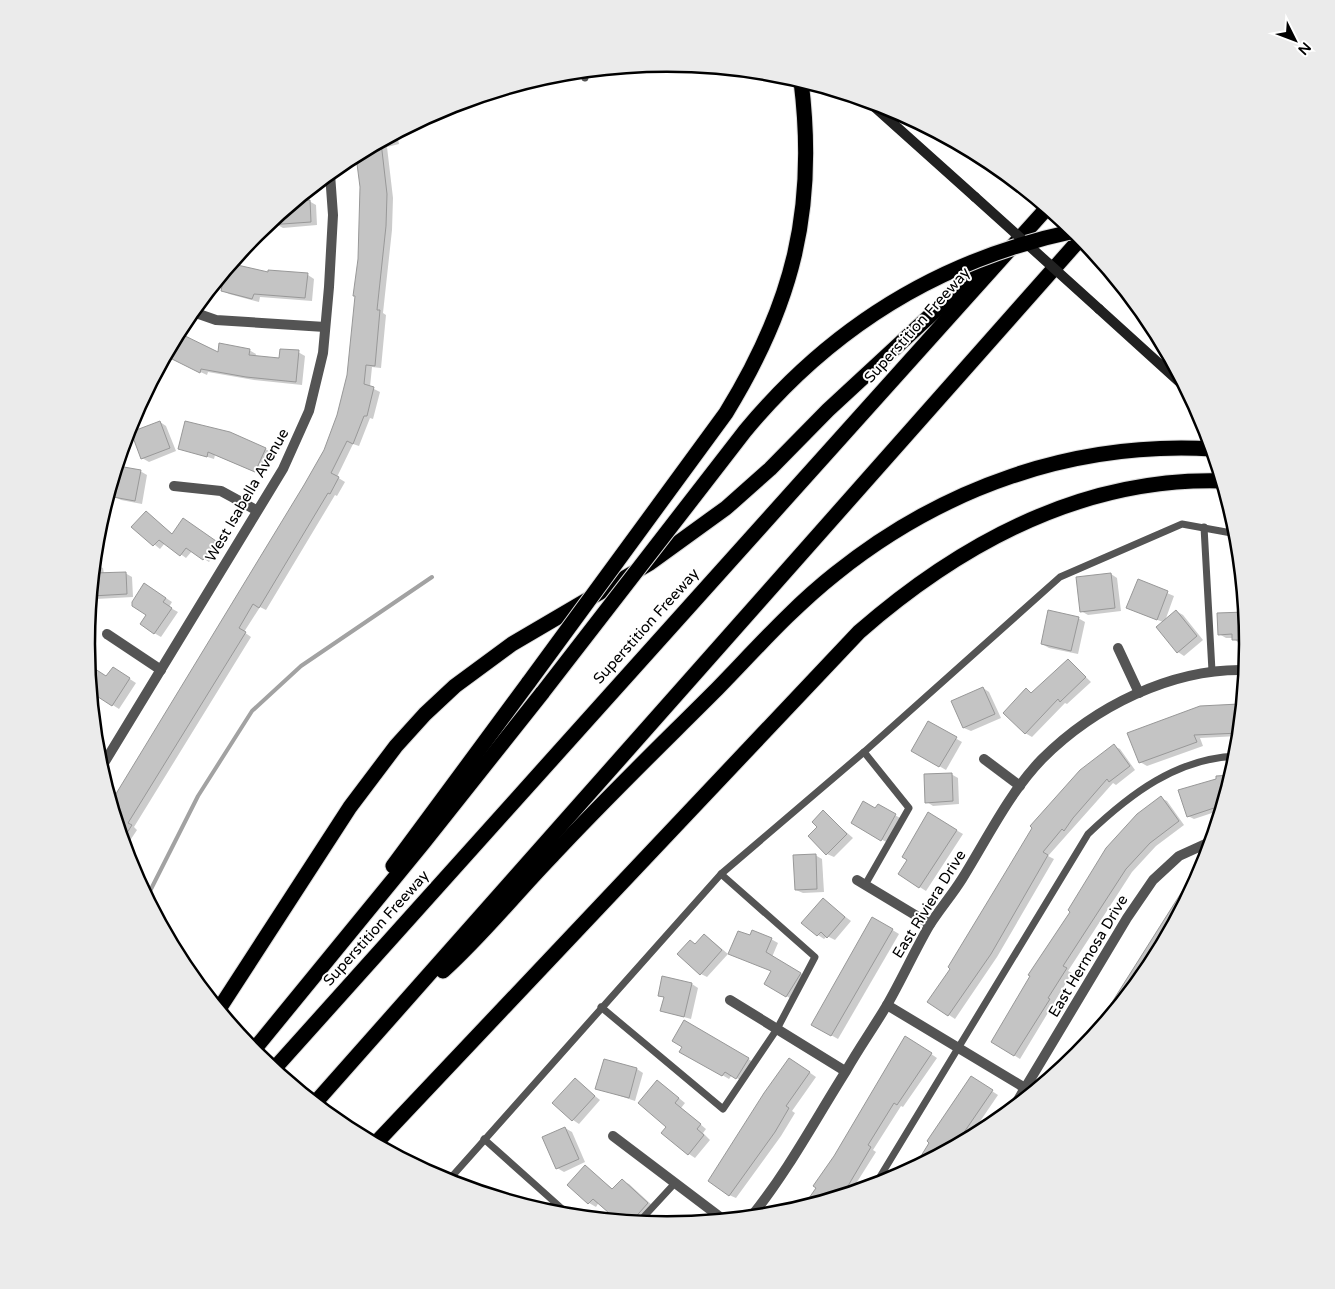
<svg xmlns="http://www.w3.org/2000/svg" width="1335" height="1289" viewBox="0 0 1335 1289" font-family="'Varela Round',sans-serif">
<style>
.shadow{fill:#0003}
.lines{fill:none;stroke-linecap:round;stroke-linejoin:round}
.stream{stroke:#a2a2a2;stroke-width:4}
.building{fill:#c4c4c4;stroke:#989898}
.highway-casing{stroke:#dbdbdb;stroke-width:17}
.lane{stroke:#545454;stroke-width:7}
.street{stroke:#545454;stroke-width:10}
.secondary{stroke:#212121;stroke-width:10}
.highway{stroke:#000;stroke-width:15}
.highway-bridge-casing{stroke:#dbdbdb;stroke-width:17;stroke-linecap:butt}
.secondary-bridge{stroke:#212121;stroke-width:10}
.highway-bridge{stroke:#000;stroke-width:15}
.labels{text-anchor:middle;stroke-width:4;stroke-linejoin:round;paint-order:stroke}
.street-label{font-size:15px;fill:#000;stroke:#fff}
.rim{fill:none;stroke:#000;stroke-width:2.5}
</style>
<rect width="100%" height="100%" fill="#fff"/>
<g class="shadow">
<path d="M397,134L399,144L387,147L393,198L392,230L383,313L386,315L381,368L372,367L370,387L380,392L373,419L370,418L359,446L353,444L337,477L345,482L337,496L335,495L266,610L260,607L244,632L251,637L134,827L137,830L125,848L113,809L325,450L338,415L349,375L359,259L361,187L357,155Z"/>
<path d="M301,198V202L309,201L316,205L317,225L283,228L276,224V218Z"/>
<path d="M232,265L269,274L308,275L314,279L312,301L260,297L259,302L229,294L222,290L227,270Z"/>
<path d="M178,334L219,354L249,350L256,354L255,357L280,359L298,352L305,356L302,385L254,380L208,372L207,375L166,356Z"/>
<path d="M160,422L166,426L176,451L149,462L142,458Z"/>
<path d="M179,448L265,449L272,452L262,475L215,455L214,459Z"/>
<path d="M117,467L140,471L147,475L142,504L121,500L114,496L116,484L113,482Z"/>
<path d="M146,512L173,535L189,523L221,546L209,562L192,551L186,558L165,543L160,549L133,527Z"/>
<path d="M95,565L103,568L104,574L125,573L132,577L133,597L96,599L91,597Z"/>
<path d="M1111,574L1117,578L1121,611L1088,615L1081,611Z"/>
<path d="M1138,581L1174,596L1165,621L1176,611L1183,615L1203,640L1184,656L1178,652L1163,622L1134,611Z"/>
<path d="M151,588L172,602L169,607L178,612L161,637L154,633L148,615Z"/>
<path d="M1245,613L1248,643L1240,644L1233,638H1226L1219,634L1218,614Z"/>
<path d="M1078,618L1085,622L1078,654L1049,648L1042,644Z"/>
<path d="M1068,660L1091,682L1067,704L1065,703L1032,737L1025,733L1026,690L1033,694Z"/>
<path d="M89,669L107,678L119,672L136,683L119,709L91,691Z"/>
<path d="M983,688L989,692L1001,718L971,731L964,728L953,701Z"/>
<path d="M1242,705L1239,736L1200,738L1203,746L1147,766L1140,762L1200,707Z"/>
<path d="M929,723L962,742L946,770L913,751Z"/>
<path d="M1114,746L1120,749L1135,770L1116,785L1113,783L1048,856L1054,859L997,957L955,1019L949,1015L929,1002Z"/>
<path d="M951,774L958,778L959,804L933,806L927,802Z"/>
<path d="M1231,777L1221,810L1194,819L1188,816Z"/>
<path d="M1161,798L1167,801L1184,825L1156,846L1132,872L1068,971L1072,973L1020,1059L992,1041L1032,976Z"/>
<path d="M878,806L902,819L888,843L852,823L875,810Z"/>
<path d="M823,812L853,838L834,857L827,854L818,827Z"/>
<path d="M928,814L963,834L926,891L899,874L909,859Z"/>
<path d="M815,855L822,859L824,892L803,893L796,890Z"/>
<path d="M1201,872L1150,967L1085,1044L1147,950L1164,920L1179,897Z"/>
<path d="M823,900L851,921L835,940L827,936L824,939L818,935Z"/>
<path d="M873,918L899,934L838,1039L813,1025Z"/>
<path d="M705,935L728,954L707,977L701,974L696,945Z"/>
<path d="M750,937L771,939L778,943L772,957L807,977L793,1000L765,983L772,971Z"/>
<path d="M692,984L698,988L691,1019L662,1011L665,998L659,995Z"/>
<path d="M685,1022L755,1063L743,1082L732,1075L729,1079L681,1051L684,1046Z"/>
<path d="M912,1041L937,1058L903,1107L901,1106L873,1150L876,1152L857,1182L859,1183L853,1192L804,1207Z"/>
<path d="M796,1063L816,1077L792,1111L795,1113L781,1136L736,1198L729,1195Z"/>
<path d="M637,1069L643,1073L635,1101L597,1088Z"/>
<path d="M575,1080L600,1100L579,1124L573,1120Z"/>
<path d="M658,1081L685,1103L681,1108L706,1129L703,1133L710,1140L695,1158L689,1154L668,1127Z"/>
<path d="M978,1082L998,1095L968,1139L915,1167Z"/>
<path d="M565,1128L572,1132L585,1162L564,1172L557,1168Z"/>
<path d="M585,1167L614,1190L622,1181L629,1184L654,1207L640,1223L619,1221L599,1202L596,1207L589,1203Z"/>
<path d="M495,1194L512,1197L519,1201V1203L495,1196Z"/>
<path d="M683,1215L690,1219L694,1223L675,1224Z"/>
</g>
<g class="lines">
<path class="stream" d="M147,897L198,796L252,711L301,666L432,577"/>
</g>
<g class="building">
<path d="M381,142L387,194L386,226L377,310H380L375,366L366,365L364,384L374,387L367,416H364L353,444L347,441L331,473L339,477L330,494L328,493L259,608L253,604L239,628L246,632L128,823L132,825L123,839L111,802L304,485L324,450L337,415L347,375L355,296H353L358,259L360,187L356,156Z"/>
<path d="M310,200L311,222L268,225L297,201Z"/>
<path d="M233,264L268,272V270L308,273L305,298L254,294L252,299L221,291L225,272Z"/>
<path d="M179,333L218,352L219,343L250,349L249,355L279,358L280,349L299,350L296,382L246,377L201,369L200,373L166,356Z"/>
<path d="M160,421L170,448L141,459L131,432Z"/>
<path d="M185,421L230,432L266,448L255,472L208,452L207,457L178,449Z"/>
<path d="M118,466L141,470L135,501L113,497L115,482H113Z"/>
<path d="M146,511L172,534L183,518L216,541L203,560L186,548L180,556L159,540L153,546L131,527Z"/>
<path d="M126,572L127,594L92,596L94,573Z"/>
<path d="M1111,573L1115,608L1080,612L1076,577Z"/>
<path d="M1138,579L1168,591L1157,620L1126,608Z"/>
<path d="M144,583L166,598L163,602L172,608L154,634L140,624L146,615L132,606V602Z"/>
<path d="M1048,610L1079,617L1071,651L1041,644Z"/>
<path d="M1176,610L1197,636L1177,653L1156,627Z"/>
<path d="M1245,612L1248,640H1232V634L1218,635L1217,613Z"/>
<path d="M1068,659L1086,677L1060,702L1058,699L1025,734L1003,713L1026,688L1031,693Z"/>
<path d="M89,665L106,676L113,667L130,678L112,706L92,693Z"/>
<path d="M983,687L995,714L963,728L951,701Z"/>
<path d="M1239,704L1240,733L1194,735L1197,742L1139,763L1127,733L1200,706Z"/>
<path d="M928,721L957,737L939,767L911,751Z"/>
<path d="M1114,744L1130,766L1109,782L1107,779L1073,818L1064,831L1062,829L1043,852L1048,855L991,954L948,1016L927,1002L950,969L948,967L1005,873L1032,828L1030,826L1080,770Z"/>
<path d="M952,773L953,801L925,803L924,774Z"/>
<path d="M1232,775L1223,805L1187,817L1178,790L1216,779V776Z"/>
<path d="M1161,796L1179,821L1150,843L1126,869L1063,966L1067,968L1048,998L1050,999L1014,1056L991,1042L1030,976L1028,975L1070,912L1068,910L1106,848L1137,814Z"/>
<path d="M863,801L875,808L878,804L896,814L881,841L851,823Z"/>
<path d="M823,810L847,834L826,855L808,836L817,827L812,822Z"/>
<path d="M928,812L957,830L919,888L898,874L907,860L902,857Z"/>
<path d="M816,854L817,889L795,890L793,855Z"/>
<path d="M1188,882L1194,885L1150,967L1115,1011L1109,1007Z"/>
<path d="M823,898L845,917L827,938L821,932L817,936L801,923Z"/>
<path d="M872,917L893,929L831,1036L811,1025Z"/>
<path d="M752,930L772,938L766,952L801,973L786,997L764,984L771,971L728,954L738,931L750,935Z"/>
<path d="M704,934L722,950L700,975L677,954L690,940L695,944Z"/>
<path d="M662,976L692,983L684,1017L660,1011L664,997L658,996Z"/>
<path d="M684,1020L749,1058L736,1079L725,1072L722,1076L679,1052L682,1047L672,1041Z"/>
<path d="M905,1036L932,1053L897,1105L894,1103L868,1145L871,1147L842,1196L802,1208L816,1188L813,1186L834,1156Z"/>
<path d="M789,1058L810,1072L786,1106L789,1108L775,1132L729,1196L708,1181L764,1093Z"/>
<path d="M604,1059L637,1068L629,1098L595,1089Z"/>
<path d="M971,1076L993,1090L954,1147L913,1169L929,1143L927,1141Z"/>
<path d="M575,1078L595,1096L572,1121L552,1103Z"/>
<path d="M657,1080L679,1098L675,1103L701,1124L697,1129L704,1135L688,1155L661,1133L666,1127L638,1103Z"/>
<path d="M565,1127L579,1159L556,1169L542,1137Z"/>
<path d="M585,1165L612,1189L622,1179L648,1203L631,1222L624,1216L617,1220L593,1199L588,1204L567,1185Z"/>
</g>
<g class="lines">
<defs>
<g id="highway">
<path d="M393,866L529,682"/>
<path d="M443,971C483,935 516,893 553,855C606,798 662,744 717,689C755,650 792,608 835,574C942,488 1073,441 1212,449"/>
<path d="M219,1009L350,807L396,746L425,714L455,686L512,644L650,563L726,508L770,469L828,410L987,263"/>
<path d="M253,1051L424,842L543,692"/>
<path d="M274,1069L1047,208"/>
<path d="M315,1103L1081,238"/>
<path d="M375,1144L859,632C961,543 1083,477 1222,481"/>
</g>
</defs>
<use href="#highway" class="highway-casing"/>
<g class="lane">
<path d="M585,78L586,72"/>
<path d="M1204,527L1212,671"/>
<path d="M864,752L909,808L865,885"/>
<path d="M601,1007L723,1109L777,1029L815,957L721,874"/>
<path d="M484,1139L569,1215"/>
<path d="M447,1182L721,874L864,752L1060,577L1182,524L1237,534"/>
<path d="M875,1185L1088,834C1130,794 1177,758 1237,756"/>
<path d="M639,1222L675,1183"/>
</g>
<g class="street">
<path d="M193,312L216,320L325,327"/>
<path d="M174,486L221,491L256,510"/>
<path d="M107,634L161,670"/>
<path d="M1118,648L1139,693"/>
<path d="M984,759L1020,786"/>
<path d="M101,768L283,469L309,411L323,353L329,287L333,215L330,174"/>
<path d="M857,880L930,924"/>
<path d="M730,1000L845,1071"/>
<path d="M887,1005L1025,1088"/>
<path d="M1012,1110L1127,918L1153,880L1179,856L1212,841"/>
<path d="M613,1136L724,1220"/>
<path d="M751,1217C788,1171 815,1120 846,1071C859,1048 874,1027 887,1005C902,979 914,952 929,926C939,910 952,895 962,879C987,839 1009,793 1042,759C1094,707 1171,668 1246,670"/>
</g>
<g class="secondary">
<path d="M869,102L975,197"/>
<path d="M1099,309L1185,387"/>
</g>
<use href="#highway" class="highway"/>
<defs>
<g id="highway-bridge">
<path d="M529,682L726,413C793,304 817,209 801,81"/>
<path d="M543,692L745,431C832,326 941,259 1075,231"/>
</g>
</defs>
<use href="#highway-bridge" class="highway-bridge-casing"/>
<path class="secondary-bridge" d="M975,197L1099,309"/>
<use href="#highway-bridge" class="highway-bridge"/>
</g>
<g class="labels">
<g class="street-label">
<text transform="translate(917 325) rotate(-48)" y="5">Superstition Freeway</text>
<text transform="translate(247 495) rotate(-60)" y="5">West Isabella Avenue</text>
<text transform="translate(646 626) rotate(-48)" y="5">Superstition Freeway</text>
<text transform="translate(929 904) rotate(-58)" y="5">East Riviera Drive</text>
<text transform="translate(376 928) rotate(-48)" y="5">Superstition Freeway</text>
<text transform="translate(1088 956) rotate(-59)" y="5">East Hermosa Drive</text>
</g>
</g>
<path d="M0 0H1335V1289H0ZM95 644a572 572 0 1 1 1144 0a572 572 0 1 1-1144 0Z" fill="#ebebeb" fill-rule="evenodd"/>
<path class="rim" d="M95 644a572 572 0 1 1 1144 0a572 572 0 1 1-1144 0Z"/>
<g transform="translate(1295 40) rotate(132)" stroke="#ffffff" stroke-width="4" paint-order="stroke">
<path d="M0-4L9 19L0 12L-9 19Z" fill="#000000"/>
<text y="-8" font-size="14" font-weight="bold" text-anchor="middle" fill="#000000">N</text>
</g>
</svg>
